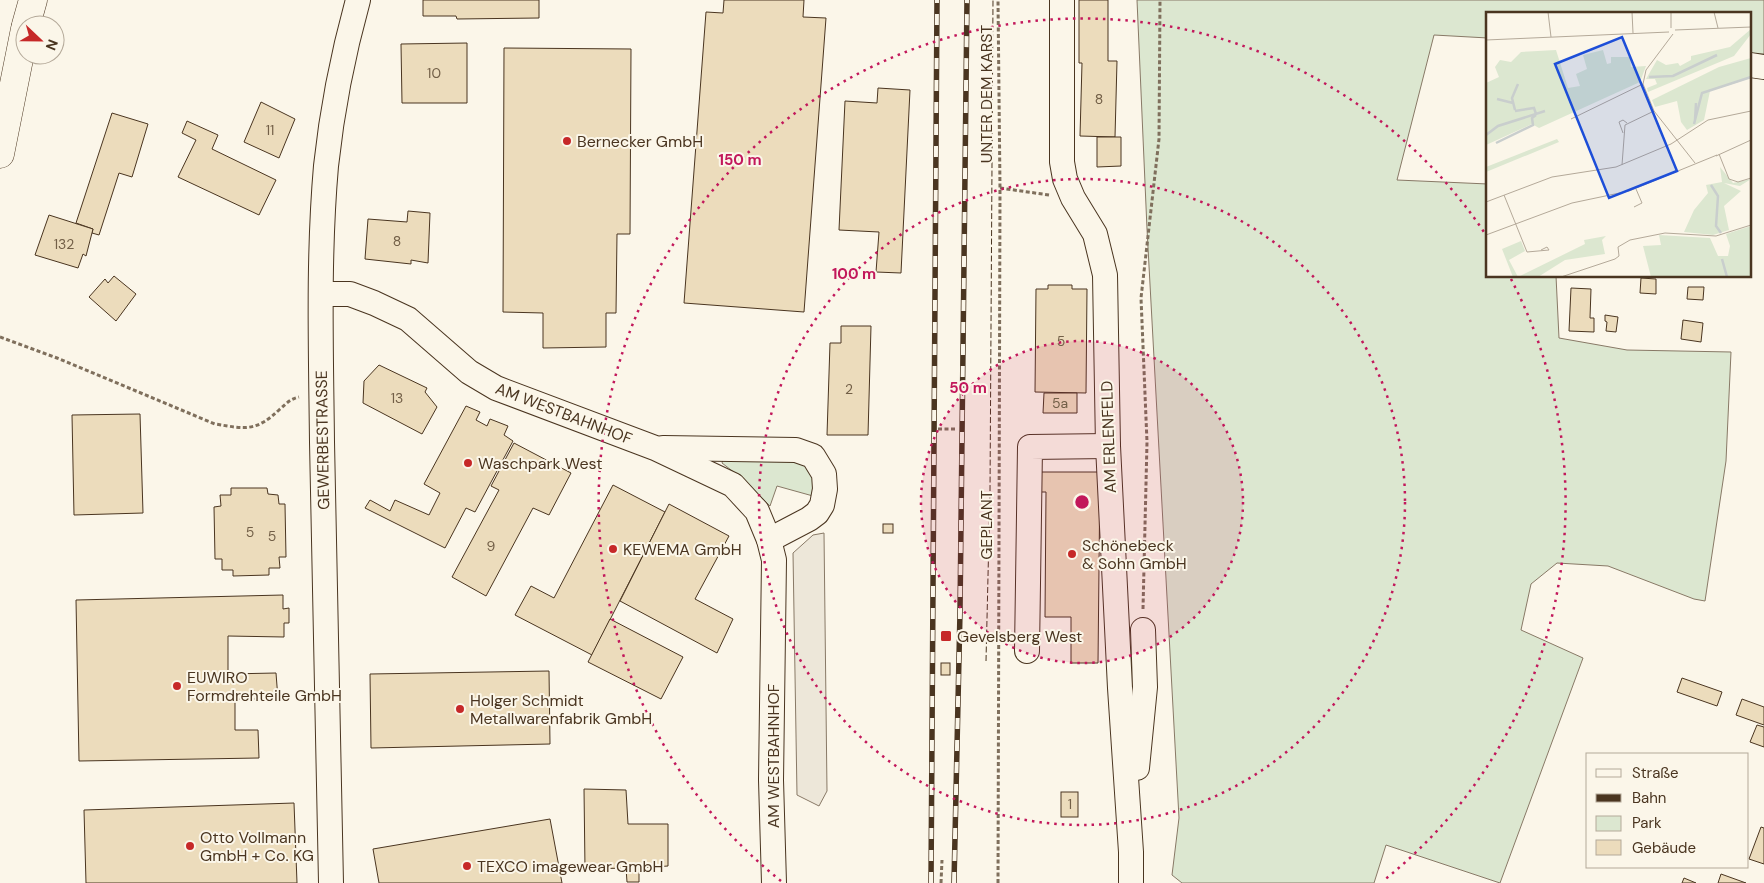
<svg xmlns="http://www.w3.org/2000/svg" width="1764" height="883" viewBox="0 0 1764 883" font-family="'DM Sans',sans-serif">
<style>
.green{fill:#dce7d0;stroke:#887966}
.parking{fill:#ede7d9;stroke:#887966}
.building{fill:#ecdcbc;stroke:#4a3520}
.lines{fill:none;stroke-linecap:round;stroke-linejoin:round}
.minor-casing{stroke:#4a3520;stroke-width:26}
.major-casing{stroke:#4a3520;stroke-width:29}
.path{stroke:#7f6f5c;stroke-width:3;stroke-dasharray:4 2.5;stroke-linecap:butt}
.minor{stroke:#fbf6e9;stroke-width:24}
.major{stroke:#fbf6e9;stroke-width:28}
.rail-casing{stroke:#4a3520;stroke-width:5.5}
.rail{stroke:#fbf6e9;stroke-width:4;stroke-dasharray:11;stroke-linecap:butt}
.fence{stroke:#4a3520;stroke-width:1;stroke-dasharray:6 2.5;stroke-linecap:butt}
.ring{fill:none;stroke:#c2185b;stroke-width:2.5;stroke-dasharray:2.5 5}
.poi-dot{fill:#c62828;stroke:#fbf6e9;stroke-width:2}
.labels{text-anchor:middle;stroke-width:4;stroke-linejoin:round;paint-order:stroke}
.number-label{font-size:14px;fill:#725f47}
.street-label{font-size:16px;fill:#4a3520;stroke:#fbf6e9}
.poi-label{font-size:16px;fill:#4a3520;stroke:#fbf6e9;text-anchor:start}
.inset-river{fill:none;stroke:#c9cecd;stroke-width:2.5}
.inset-road{fill:none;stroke:#b4a999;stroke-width:1}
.view{fill:#1d4ed8;fill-opacity:0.15;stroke:#1d4ed8;stroke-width:2.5}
.inset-edge{fill:none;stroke:#4a3520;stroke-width:2.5}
.centre{fill:#c2185b;stroke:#fbf6e9;stroke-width:2.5}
.ring-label{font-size:15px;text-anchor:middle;font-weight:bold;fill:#c2185b;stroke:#fbf6e9;stroke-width:4;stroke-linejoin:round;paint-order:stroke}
</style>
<rect width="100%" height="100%" fill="#fbf6e9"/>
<g class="green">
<path d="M1137,0H1764V61L1750,60V14H1488V38L1434,35L1397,180L1488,184V276H1556L1559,338L1627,350L1731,352L1726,461L1705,601L1694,599L1608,566L1557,563L1531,584L1521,630L1583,658L1500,883L1386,845L1374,883H1182L1172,875L1179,818L1147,229Z"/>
<path d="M793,459L806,465L817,480L813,496L777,486L770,506L744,480L722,463L723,460Z"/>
</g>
<path class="parking" d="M824,533L827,791L819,806L797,795L793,553L813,535Z"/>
<g class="building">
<path d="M423,0H539V18L457,19L456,16H423Z"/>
<path d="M724,0H804L803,17L826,18L804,312L684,303L706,12L723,13Z"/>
<path d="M1079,0H1108V61H1117L1115,137L1080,136L1082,63H1079Z"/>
<path d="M467,43V103H402L401,44Z"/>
<path d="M504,48L631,49L630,234H617L616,313H606V347L543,348V313L503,312Z"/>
<path d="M878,88L910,90L901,273L876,272L879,232L839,230L845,101L877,103Z"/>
<path d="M261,102L295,119L279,158L244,142Z"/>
<path d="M112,113L148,124L132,177L119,173L99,235L92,233L93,229L76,223Z"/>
<path d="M187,121L218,135L212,149L276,180L259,215L178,177L196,140L182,133Z"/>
<path d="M1097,137H1121V166L1097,167Z"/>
<path d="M408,211L430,213L428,263L411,260V264L365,259L368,219L407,222Z"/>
<path d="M49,215L93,229L86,256L83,254L78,268L35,255Z"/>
<path d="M114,276L136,294L116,321L89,297L105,279L108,283Z"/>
<path d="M1641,278L1656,279V294L1640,293Z"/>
<path d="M1048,285H1072V289H1087L1086,393L1035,392L1036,289H1048Z"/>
<path d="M1688,287H1704L1703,300L1687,299Z"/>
<path d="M1571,288L1591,289L1590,318H1594V332L1569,331Z"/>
<path d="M1605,315L1618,317L1616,332L1606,331L1607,322L1605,321Z"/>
<path d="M1683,320L1703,323L1701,342L1681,339Z"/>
<path d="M841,326H871L868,435H827L830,343H841Z"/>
<path d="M379,365L427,388L425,392L437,407L422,434L363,403L364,381Z"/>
<path d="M1044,393H1077V413H1043Z"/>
<path d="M466,406L480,412L476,420L487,426L490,419L508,426L504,435L513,441L475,512L466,508L445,548L365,508L370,500L390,511L395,500L429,515L440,493L424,484Z"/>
<path d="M140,414L143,513L74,515L72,415Z"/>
<path d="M514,443L571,473L549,515L533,508L486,596L452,577L499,490L491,486Z"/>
<path d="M1036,472H1100L1098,663H1071V617H1045L1046,492H1036Z"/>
<path d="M613,485L665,512L592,655L515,615L531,586L554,598Z"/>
<path d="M231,488H267L268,494L278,495L279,504H285L286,557H279L280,568H269V575L233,576V570H222V559H215L214,507L221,506L220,495H231Z"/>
<path d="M669,504L729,536L695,599L733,619L717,653L620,601Z"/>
<rect x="883" y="524" width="10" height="9"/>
<path d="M283,595V609L289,608V623H284V637L228,636V674L276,673L278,699H235V730H258L259,758L79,761L76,600Z"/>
<path d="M610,619L683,657L661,699L588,662Z"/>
<rect x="941" y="663" width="9" height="12"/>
<path d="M549,671L550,744L371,748L370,674Z"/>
<path d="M1682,678L1722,692L1717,706L1677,692Z"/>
<path d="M1742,699L1764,707V725L1736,715Z"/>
<path d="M1757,725L1764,727V747L1750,742Z"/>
<path d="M584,789L626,790L628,824H668V866L639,868V882H627L626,868L585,869Z"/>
<rect x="1061" y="792" width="17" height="25"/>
<path d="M294,803L297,883H86L84,810Z"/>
<path d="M550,819L562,883H379L373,849Z"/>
<path d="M1761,827L1764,828V864L1749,859Z"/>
<path d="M1721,874L1746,883H1718Z"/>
<path d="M1684,878L1696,883H1682Z"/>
</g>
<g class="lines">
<defs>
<g id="minor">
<path d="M1062,0V162L1065,179L1073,198L1095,234L1105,275L1108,446L1120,688L1131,852V883"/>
<path d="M1750,65L1764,67"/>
<path d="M321,294H350L374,303L408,319L469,372L496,388L655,448L733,485L757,511L769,540L774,560L771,780L774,883"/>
<path d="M663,448L796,450L813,456L824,474L825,489L822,505L817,513L809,519L769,540"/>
<path d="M1027,651L1030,447L1108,446"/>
<path d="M1137,768L1145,687L1143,630"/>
<path d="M331,883C329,736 324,589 322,442C321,350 318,258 326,166C332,110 343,54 358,0"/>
</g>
<g id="major">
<path d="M26,25L33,0"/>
<path d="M0,154L25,29"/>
</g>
</defs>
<use href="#minor" class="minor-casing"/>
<use href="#major" class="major-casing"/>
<g class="path">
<path d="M1000,188L1049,195"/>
<path d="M0,337L57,358L215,424C246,429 256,432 280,409C287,403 290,399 299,397"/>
<path d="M938,429H957"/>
<path d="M1143,609L1147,442L1141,298L1159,139L1160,0"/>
<path d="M941,883L942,860"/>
<path d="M998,883L1000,188L998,0"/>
</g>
<use href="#minor" class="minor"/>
<use href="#major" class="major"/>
<defs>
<g id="rail">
<path d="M931,883L937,0"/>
<path d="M954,883L960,612L967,0"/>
</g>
</defs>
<use href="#rail" class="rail-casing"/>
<use href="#rail" class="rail"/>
<path class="fence" d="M986,661L990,492L993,0"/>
</g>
<circle cx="1082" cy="502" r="161" fill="#c2185b" fill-opacity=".12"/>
<g class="ring">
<circle cx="1082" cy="502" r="161"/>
<circle cx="1082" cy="502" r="323"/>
<path d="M781 881A484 484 0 1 1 1486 235M1511 279A484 484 0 0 1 1383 881"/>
</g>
<g class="poi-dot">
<circle cx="567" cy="141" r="5"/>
<circle cx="468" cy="463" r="5"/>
<circle cx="613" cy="549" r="5"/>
<circle cx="1072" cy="554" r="5"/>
<rect x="940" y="630" width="12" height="12" rx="2.5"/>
<circle cx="177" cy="686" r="5"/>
<circle cx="460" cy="709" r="5"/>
<circle cx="190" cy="846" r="5"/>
<circle cx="467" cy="866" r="5"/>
</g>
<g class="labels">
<g class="number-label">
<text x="434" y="78">10</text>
<text x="1099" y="104">8</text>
<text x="270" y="135">11</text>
<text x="397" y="246">8</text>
<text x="64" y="249">132</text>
<text x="1061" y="346">5</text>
<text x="849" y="394">2</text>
<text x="397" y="403">13</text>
<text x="1060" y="408">5a</text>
<text x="250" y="537">5</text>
<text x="272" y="541">5</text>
<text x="491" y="551">9</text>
<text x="1070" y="809">1</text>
</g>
<g class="street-label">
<text transform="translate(986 94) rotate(-90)" y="6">UNTER DEM KARST</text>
<text transform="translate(564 413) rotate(21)" y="6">AM WESTBAHNHOF</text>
<text transform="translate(1108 437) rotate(-92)" y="6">AM ERLENFELD</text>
<text transform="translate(322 440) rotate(-91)" y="6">GEWERBESTRASSE</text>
<text transform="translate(986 525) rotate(-90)" y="6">GEPLANT</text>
<text transform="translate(773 756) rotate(-90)" y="6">AM WESTBAHNHOF</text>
</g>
<g class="poi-label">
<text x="577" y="147">Bernecker GmbH</text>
<text x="478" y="469">Waschpark West</text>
<text x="1082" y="551">Schönebeck<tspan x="1082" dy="18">&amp; Sohn GmbH</tspan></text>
<text x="623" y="555">KEWEMA GmbH</text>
<text x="957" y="642">Gevelsberg West</text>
<text x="187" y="683">EUWIRO<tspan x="187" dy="18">Formdrehteile GmbH</tspan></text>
<text x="470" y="706">Holger Schmidt<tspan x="470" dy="18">Metallwarenfabrik GmbH</tspan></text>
<text x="200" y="843">Otto Vollmann<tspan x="200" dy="18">GmbH + Co. KG</tspan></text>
<text x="477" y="872">TEXCO imagewear GmbH</text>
</g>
</g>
<g transform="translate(1486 12)">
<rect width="265" height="265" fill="#fbf6e9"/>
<path d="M265,17V22L248,44L162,80L161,76L171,72L169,67H160L171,48L180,53L192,51L194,54L205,48V44L244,35ZM70,38L82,76L94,74L90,62L101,57L97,43L117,38L121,52L125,51V45H144L145,55L160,54L154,70L53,116L46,112L0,133V71L13,65L9,55L14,48L25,50L35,40ZM265,46V66L224,79L218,108L201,118L195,110L191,89L169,95L166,88L233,55ZM71,127L73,130L0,160V155ZM234,155L247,171L265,167L254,174L238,171L255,179L238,194L243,218L227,223L198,220L208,198L222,181L220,173L236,170ZM265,214V265H165L157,234L175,233L173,223L224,226L232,244H242L244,234L240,222ZM120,224L116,228L119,242L79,248L52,265H27L16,237L35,229L39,239L23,248L32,265L99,232L98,228Z" fill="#dce7d0"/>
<path class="inset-river" d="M163,65L187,64L231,43M11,87L27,91M29,98L26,86L32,72M29,99L48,96L50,102M209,108L210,91M208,112L216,81L265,65M0,123L12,114L59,99M10,131L47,113L46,106L50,103M225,173L232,184L230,214L235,221M236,247L241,265"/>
<path class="inset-road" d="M62,0L65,25M146,0L147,21M185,0V16M228,0L232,16M189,18L265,15M187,22L160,58L157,72L168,99L209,151M0,28L183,20M85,107L157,72M137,121L133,110L137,108L141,111M233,142L243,167L252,170L265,166M230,144L265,128M136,153L139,113L168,99M18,183L41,240L63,238L61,235L55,238M0,190L66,165L130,155L185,132L222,108L265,99M148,195L156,191L150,177M0,223L86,191L143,179L231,143M75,265L129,247L133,244L132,235L144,228L179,221L230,224L265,213"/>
<path class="view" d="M136,25L191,159L123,186L69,52Z"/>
<rect width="265" height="265" class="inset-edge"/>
</g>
<circle cx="1082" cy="502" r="8" class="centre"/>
<g class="ring-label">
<text x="740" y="165">150 m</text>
<text x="854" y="279">100 m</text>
<text x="968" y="393">50 m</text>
</g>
<rect x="1586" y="753" width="162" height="115" fill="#fbf6e9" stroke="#b4a999"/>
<rect x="1596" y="769" width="25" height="8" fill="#fbf6e9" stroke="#b4a999"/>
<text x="1632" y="778" font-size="15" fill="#4a3520">Straße</text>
<rect x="1596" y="794" width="25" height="8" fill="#4a3520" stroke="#b4a999"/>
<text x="1632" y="803" font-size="15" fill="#4a3520">Bahn</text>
<rect x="1596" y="816" width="25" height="15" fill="#dce7d0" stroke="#b4a999"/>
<text x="1632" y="828" font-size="15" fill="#4a3520">Park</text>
<rect x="1596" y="840" width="25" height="15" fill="#ecdcbc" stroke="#b4a999"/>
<text x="1632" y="853" font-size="15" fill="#4a3520">Gebäude</text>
<g transform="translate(40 40) rotate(112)"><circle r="24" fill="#fbf6e9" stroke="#b4a999"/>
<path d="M0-4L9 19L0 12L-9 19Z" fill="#c62828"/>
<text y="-8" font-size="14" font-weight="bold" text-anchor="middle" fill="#4a3520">N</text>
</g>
</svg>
